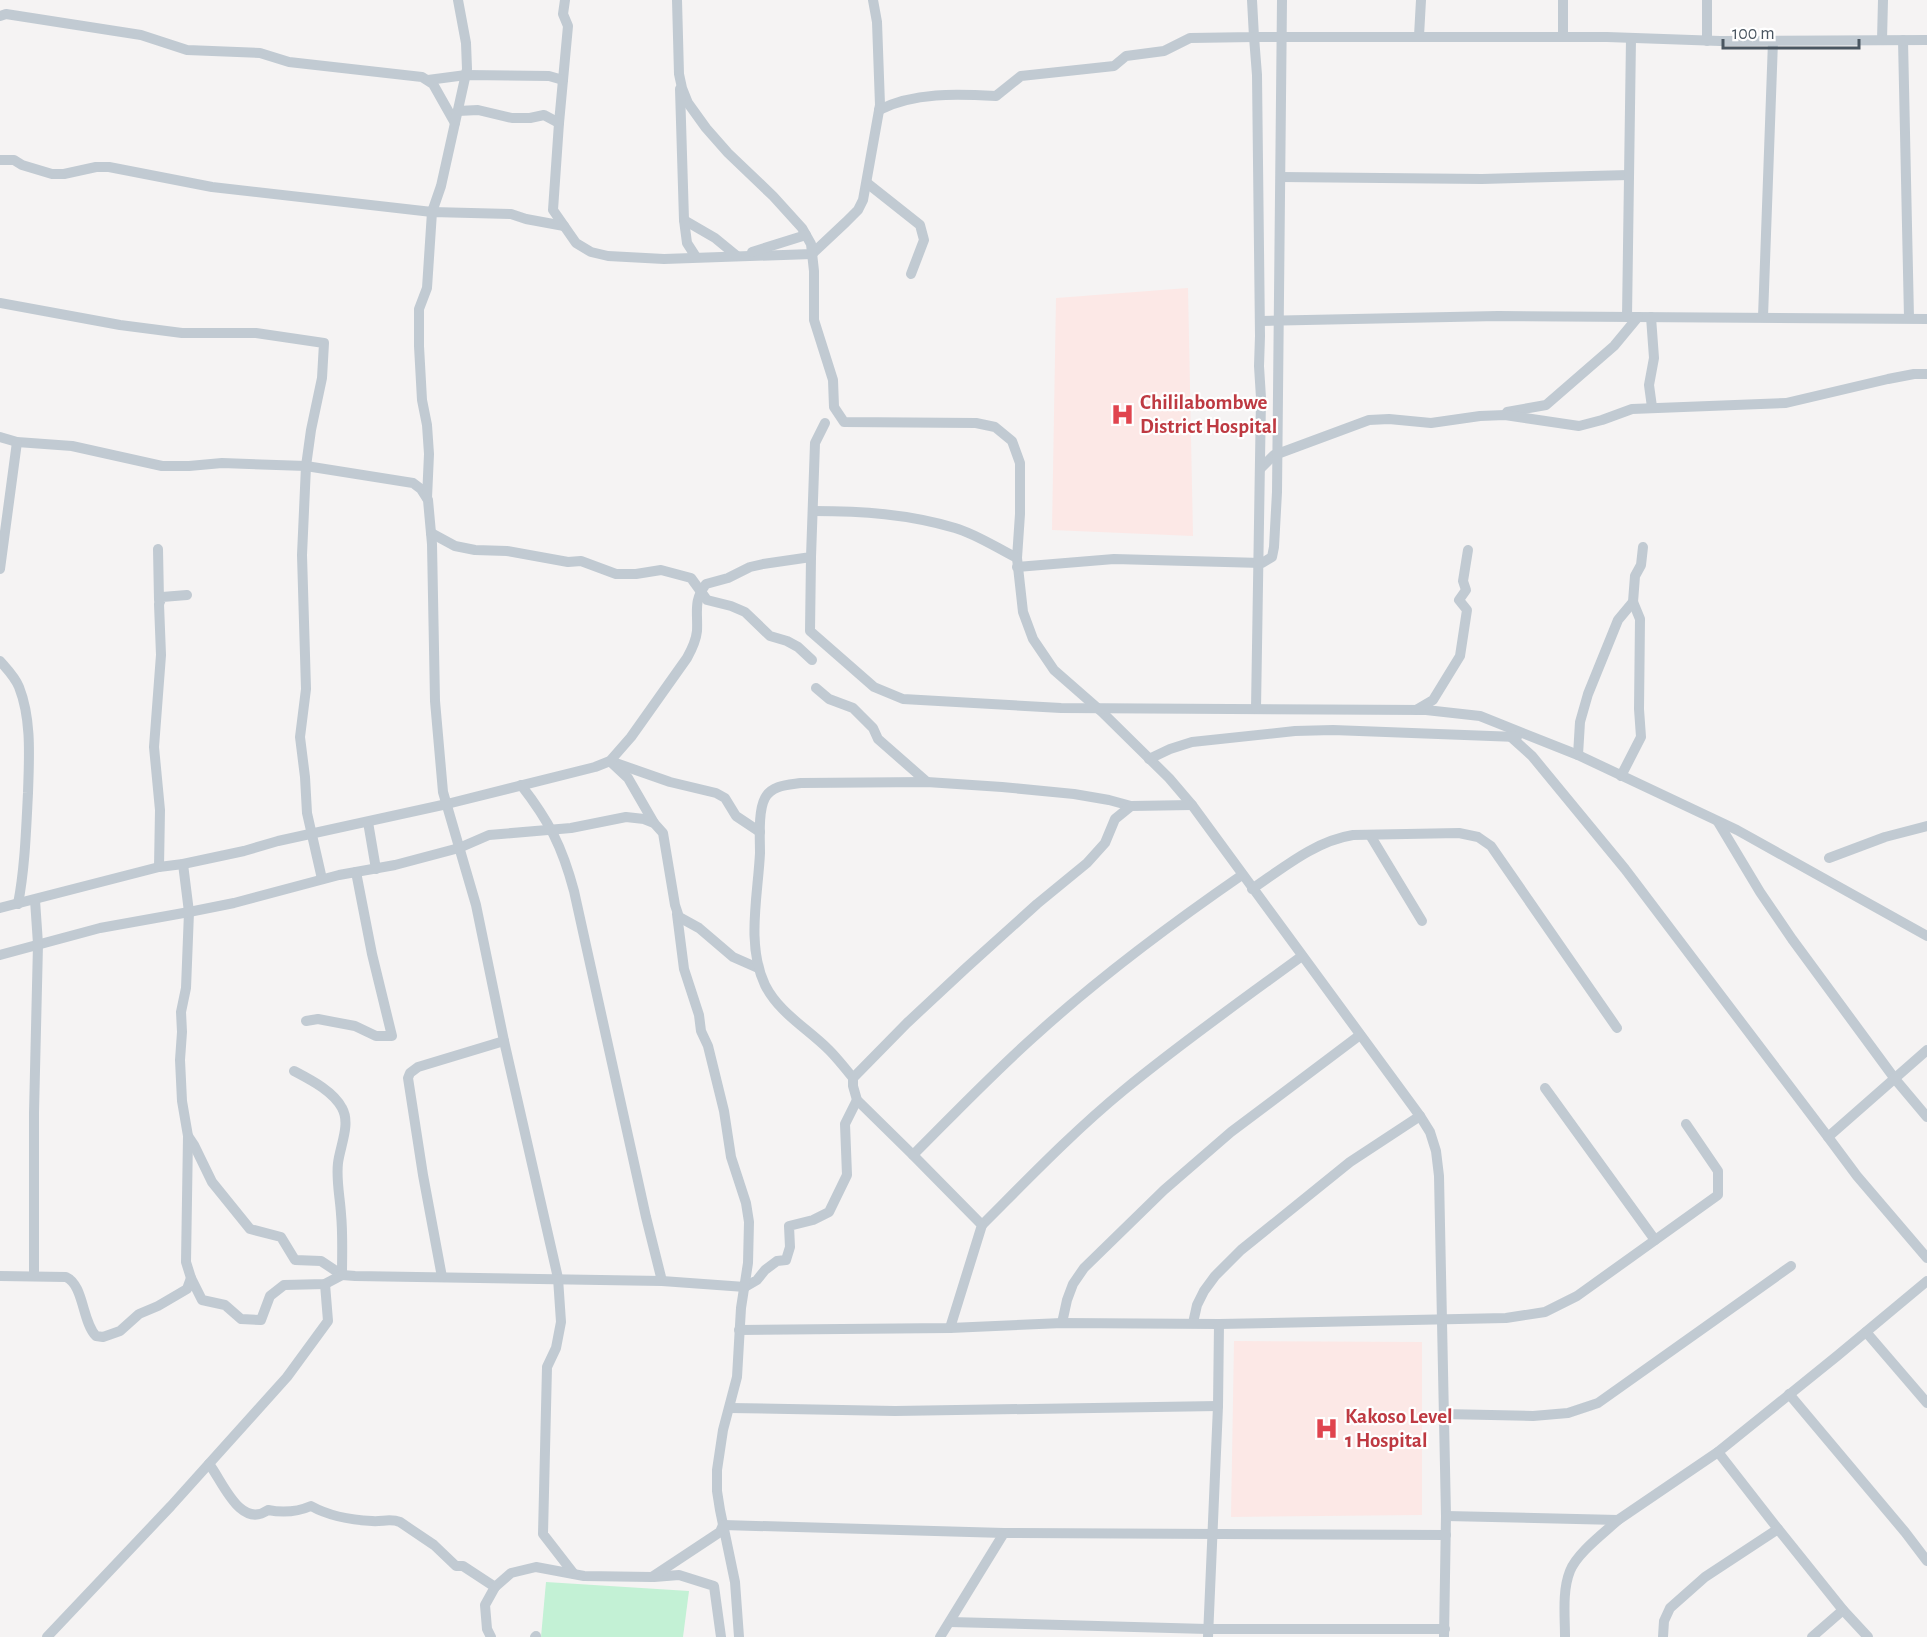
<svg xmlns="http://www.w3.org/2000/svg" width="1927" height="1637" viewBox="0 0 1927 1637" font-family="'Alegreya Sans',sans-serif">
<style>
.medical{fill:#fce8e6}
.garden{fill:#c3f1d5}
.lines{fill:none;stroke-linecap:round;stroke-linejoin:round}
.minor{stroke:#c1cad2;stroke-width:10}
.labels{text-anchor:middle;stroke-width:4.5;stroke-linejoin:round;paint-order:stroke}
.health-label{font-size:21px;font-weight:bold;fill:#be3a42;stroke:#fff;text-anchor:start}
</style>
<rect width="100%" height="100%" fill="#f5f3f3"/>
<g class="medical">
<path d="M1188,288L1193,536L1052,530L1056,298Z"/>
<path d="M1234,1341L1422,1342V1515L1231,1517Z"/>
</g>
<path class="garden" d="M546,1582L689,1591L683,1637H541Z"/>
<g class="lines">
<g class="minor">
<path d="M565,0L563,14L568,26L559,123L553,210L576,243L591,252L608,256L664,259L812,254L846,222L858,210L863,200L880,105L877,22L873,0"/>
<path d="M677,0L679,74L682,88L688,103L706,128L728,153L773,196L802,228L811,244L814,271V320L833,380L834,407L844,422L976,423L995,427L1012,441L1020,463V514L1017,558L1023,612L1033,639L1054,670L1102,712L1169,778L1192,805L1420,1116L1430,1132L1436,1151L1439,1176L1446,1516L1444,1637"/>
<path d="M1707,0V41"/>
<path d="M0,16L6,14L141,35L187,50L260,53L289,62L422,77L433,84L455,123"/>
<path d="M1419,36L1421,0"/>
<path d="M1563,37V0"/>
<path d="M1882,40L1883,0"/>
<path d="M1903,40L1909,318"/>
<path d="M428,80L466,75L549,76L563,80"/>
<path d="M680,89L684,220L687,243L696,257"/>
<path d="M879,110C914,92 957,94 996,96L1021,76L1114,66L1126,56L1164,51L1190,38L1254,37L1252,0"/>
<path d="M458,111L478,110L512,118H530L544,115L559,123"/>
<path d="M0,160H14L22,165L52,174H64L96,167H109L212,187L432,212L441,186L467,69L466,43L458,0"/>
<path d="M1281,177L1482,179L1629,175"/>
<path d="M867,183L920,225L924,240L911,274"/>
<path d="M684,220L715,238L737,256"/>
<path d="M752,252L806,235"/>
<path d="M0,303L120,325L182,333H256L324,343L322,378L311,430L306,466L302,555L306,689L300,737L305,777L307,813L322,879"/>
<path d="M1627,317L1631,38"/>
<path d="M1651,317L1654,358L1649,385L1652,407"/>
<path d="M1763,317L1773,41"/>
<path d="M1260,321L1498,316L1927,319"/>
<path d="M1507,412L1546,405L1614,346L1638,317"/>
<path d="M0,437L17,442L72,446L162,466H189L222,463L306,466L413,483L421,489L428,500L432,544L435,701L443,792L476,905L504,1041L558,1278L561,1322L556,1348L547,1367L543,1534L574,1574"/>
<path d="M1261,468L1274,455L1280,453L1369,420L1389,419L1431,423L1480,416L1505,415L1579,426L1602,420L1632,409L1786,403L1888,379L1914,374H1927"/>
<path d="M427,498L429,454L427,425L422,400L419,346V309L427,288L432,212L511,214L526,219L564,226"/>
<path d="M813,511C862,511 908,514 955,528C976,534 997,548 1017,558"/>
<path d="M431,533L455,546L475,550L507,551L568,562L581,561L616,574H636L661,570L691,578L707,600L731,606L745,612L770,636L787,641L798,647L812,660"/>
<path d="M158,549L159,600"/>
<path d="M811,557L810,631L874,687L903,699L1061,708L1426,710L1480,716L1578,755L1737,830L1927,936"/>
<path d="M1017,567L1114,559L1262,563L1272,557L1274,547L1277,492L1282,0"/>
<path d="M0,569L17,442"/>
<path d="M0,661C7,669 15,677 19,687C32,720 29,759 28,793C26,831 25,867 18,904"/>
<path d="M816,688L829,699L853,708L873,728L878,739L927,782"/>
<path d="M1256,709L1261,398L1259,366L1260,336L1257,75L1254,37H1607L1720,41L1927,40"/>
<path d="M1416,710L1433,700L1460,656L1467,610L1459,600L1466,590L1463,581L1468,550"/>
<path d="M1511,737L1532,756L1625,869L1828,1137"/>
<path d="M1578,755L1580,722L1588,694L1618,620L1633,602L1635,576L1641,565L1643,547"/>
<path d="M1149,759L1170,749L1192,742L1295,731L1333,730L1517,737"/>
<path d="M610,761L670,782L716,793L725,798L736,816L760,832"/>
<path d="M612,763L628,778L654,823"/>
<path d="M1621,776L1641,737L1639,709L1640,619L1633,602"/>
<path d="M521,785C549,821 562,846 574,891L646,1217L662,1281"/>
<path d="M368,822L376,869"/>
<path d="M1718,822L1760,892L1792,939L1895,1079L1927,1117"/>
<path d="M1370,835L1422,921"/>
<path d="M1829,858L1885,837L1927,826"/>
<path d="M183,864L189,912L186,988L181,1012L182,1032L180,1060L182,1101L188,1136L194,1145L212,1182L250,1229L281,1237L295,1260L321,1261L342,1275L355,1276L662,1281L745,1287L757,1280L765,1270L777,1261L786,1260L790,1247L789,1226L813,1220L829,1212L847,1175L845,1124L857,1100"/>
<path d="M159,867L160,810L154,747L161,655L159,604L162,597L187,595"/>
<path d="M1252,889C1283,868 1315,841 1353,835L1459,833L1478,837L1491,846L1617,1028"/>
<path d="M0,908L159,867L183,864L244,851L278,841L447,804L595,767L610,761L631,737L687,658C692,649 696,641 697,631C698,611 693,601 706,584L728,578L750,567L763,564L811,557L815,443L825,423"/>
<path d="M677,914L684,969L699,1015L701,1031L708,1046L724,1111L731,1157L746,1203L749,1222L748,1263L741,1308L737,1377L723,1430L717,1470V1491L720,1510L735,1582L739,1637"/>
<path d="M0,955L100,928L189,912L234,903L339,875L395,865L459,848L489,835L571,828L626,817L644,819L654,823L663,833L675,905L679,917L699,928L733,957L758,968"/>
<path d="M306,1021L318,1019L355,1026L376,1036H392L372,954L356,872"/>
<path d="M1927,1050L1828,1137L1857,1176L1927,1258"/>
<path d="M294,1071C311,1080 333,1091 342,1108C351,1124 340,1146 338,1163C336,1180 340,1197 341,1214C343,1234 342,1255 342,1275"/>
<path d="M853,1078C845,1068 837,1058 829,1050C807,1028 779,1013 765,985C746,945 758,895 760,853C760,838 758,811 765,798C772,785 788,785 801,783L927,782L1002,787L1074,794L1109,800L1131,806"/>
<path d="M1545,1088L1655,1240"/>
<path d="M188,1136L186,1262L191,1278"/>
<path d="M913,1155L857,1100L853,1086V1078L907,1023L966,968L1037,904L1087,863L1105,843L1115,819L1131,806L1192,805"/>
<path d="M982,1225C1028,1179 1074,1131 1124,1090C1181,1043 1242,1000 1302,956"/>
<path d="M0,1276L66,1277C84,1285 82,1322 96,1336L103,1337L120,1331L139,1314L158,1306L187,1289L191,1278L202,1300L225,1305L241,1319L261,1320L270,1296L284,1285L325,1284L342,1275"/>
<path d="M34,1276V1113L38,944L35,900"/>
<path d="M442,1277L423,1175L408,1078L410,1073L418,1067L504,1041"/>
<path d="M1062,1323L1067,1300L1073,1284L1084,1268L1164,1190L1231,1132L1360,1035"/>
<path d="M1193,1323L1197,1305L1204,1291L1215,1276L1241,1250L1350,1162L1420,1116"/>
<path d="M950,1328L982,1225L913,1155C954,1114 994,1072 1037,1034C1101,976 1171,924 1242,875"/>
<path d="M739,1330L950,1328L1062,1323L1219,1324L1506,1318L1545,1312L1577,1296L1718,1195V1171L1686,1124"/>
<path d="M1866,1332L1927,1403"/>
<path d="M1789,1394L1905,1532L1927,1561"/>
<path d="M730,1408L895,1411L1218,1406"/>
<path d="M1444,1414L1533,1416L1568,1413L1598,1403L1791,1266"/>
<path d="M1718,1452L1778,1529"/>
<path d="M209,1464C222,1480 240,1530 268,1510C283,1513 297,1512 311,1506C329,1516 351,1520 372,1521C382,1522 390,1518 400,1522L434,1545L456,1566H463L495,1587L485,1605L487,1629L491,1637"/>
<path d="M1446,1516L1618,1520L1718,1452L1837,1356L1927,1281"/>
<path d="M654,1577L679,1575L714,1586L721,1637"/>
<path d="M495,1587L511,1573L536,1567L584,1576L652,1577L720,1532L723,1525L1004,1533L1446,1535"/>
<path d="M950,1622L1207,1629H1445"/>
<path d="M47,1637L171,1506L287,1377L328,1321L325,1284"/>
<path d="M535,1637L536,1636"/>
<path d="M940,1637L1004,1533"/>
<path d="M1208,1637L1218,1406L1219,1324"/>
<path d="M1565,1637C1565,1616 1562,1591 1570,1571C1577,1553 1604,1533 1618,1520"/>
<path d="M1663,1637L1664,1621L1670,1608L1705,1577L1778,1529L1843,1610L1868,1637"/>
<path d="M1812,1637L1843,1610"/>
</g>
</g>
<defs>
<symbol id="hospital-bare" viewBox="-9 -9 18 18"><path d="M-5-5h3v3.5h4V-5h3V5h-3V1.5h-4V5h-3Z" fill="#e0444e" stroke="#fff" stroke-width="2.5" paint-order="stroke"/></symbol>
</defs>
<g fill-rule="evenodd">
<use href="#hospital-bare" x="1106" y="398" width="33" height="33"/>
<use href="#hospital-bare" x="1310" y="1412" width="33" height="33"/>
</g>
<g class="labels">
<g class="health-label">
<text x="1140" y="409">Chililabombwe<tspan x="1140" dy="24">District Hospital</tspan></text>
<text x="1345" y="1423">Kakoso Level<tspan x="1345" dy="24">1 Hospital</tspan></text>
</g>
</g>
<path d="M1723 39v9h136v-9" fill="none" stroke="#4a5661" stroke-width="3"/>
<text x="1732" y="39" font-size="18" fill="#4a5661" stroke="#ffffff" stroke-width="4.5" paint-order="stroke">100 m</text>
</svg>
